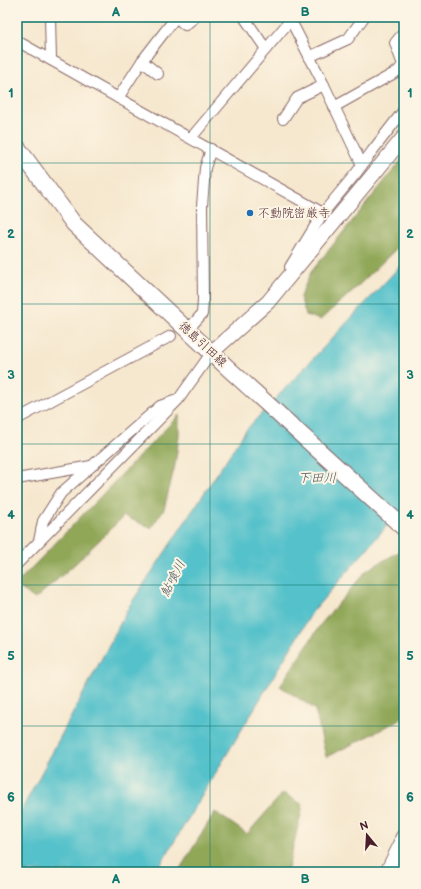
<svg xmlns="http://www.w3.org/2000/svg" width="421" height="889" viewBox="0 0 421 889" font-family="'Balsamiq Sans','Klee One',sans-serif">
<style>
.forest{fill:#90a758;stroke:#6d6342}
.water{fill:#54c1ca;stroke:#4f707a}
.lines{fill:none;stroke-linecap:round;stroke-linejoin:round}
.street-casing{stroke:#866564;stroke-width:12}
.secondary-casing{stroke:#866564;stroke-width:16}
.primary-casing{stroke:#866564;stroke-width:18}
.street{stroke:#fff;stroke-width:10}
.secondary{stroke:#fff;stroke-width:14}
.primary{stroke:#fff;stroke-width:16}
.grid{fill:none;stroke:#0f766e;stroke-width:1;stroke-opacity:0.55}
.poi-dot{fill:#1f6fb2;stroke:#fcf5e5;stroke-width:1.5}
.labels{text-anchor:middle;stroke-width:4;stroke-linejoin:round;paint-order:stroke}
.poi-label{font-size:12px;fill:#4a1f2b;stroke:#fcf5e5;text-anchor:start}
.street-label{font-size:12px;fill:#4a1f2b;stroke:#fcf5e5}
.water-label{font-size:13px;font-style:italic;fill:#4e5863;stroke:#fcf5e5}
.neatline{fill:none;stroke:#0f766e;stroke-width:1.5}
.grid-label{font-size:13px;text-anchor:middle;font-weight:bold;fill:#0f766e}
</style>
<rect width="100%" height="100%" fill="#fcf5e5"/>
<filter id="ink" filterUnits="userSpaceOnUse"><feTurbulence type="fractalNoise" baseFrequency=".025" numOctaves="2"/><feDisplacementMap in="SourceGraphic" scale="8" xChannelSelector="R" yChannelSelector="G"/><feConvolveMatrix kernelMatrix="1 2 1 2 8 2 1 2 1" color-interpolation-filters="sRGB"/></filter>
<filter id="wash" filterUnits="userSpaceOnUse"><feTurbulence type="fractalNoise" baseFrequency=".012" numOctaves="4" result="noise"/><feDisplacementMap in="SourceGraphic" scale="16" xChannelSelector="R" yChannelSelector="G"/><feGaussianBlur stdDeviation="0.9" result="paint"/><feColorMatrix in="noise" values="0 0 0 0 0 0 0 0 0 0 0 0 0 0 0 0 0 1.4 0 .05"/><feComposite in="paint" operator="in"/></filter>
<g filter="url(#wash)">
<rect width="100%" height="100%" fill="#f6e8cf"/>
<g class="forest">
<path d="M404,157V241L358,286L320,320L306,315L300,297L311,272Z"/>
<path d="M179,415V436L175,465L164,509L151,528L124,516L76,563L35,599L17,586V583Z"/>
<path d="M404,549V717L375,733L326,757L315,709L280,686L321,624L367,570Z"/>
<path d="M283,793L303,805L287,872H178L215,812L247,834Z"/>
</g>
<path class="water" d="M404,262V506L313,611L156,872H17V819L130,605L246,430Z"/>
</g>
<g filter="url(#ink)">
<g class="lines">
<defs>
<g id="street">
<path d="M50,17L51,60"/>
<path d="M176,17L185,25L195,17"/>
<path d="M244,17L266,49"/>
<path d="M289,17L324,85L362,165"/>
<path d="M17,41L323,213"/>
<path d="M309,57L348,39L364,17"/>
<path d="M142,61L158,74"/>
<path d="M118,98L142,61L176,17"/>
<path d="M334,107L398,71L403,65L395,43L404,32"/>
<path d="M283,119L297,98L324,85"/>
<path d="M191,138L293,17"/>
<path d="M290,267L323,213L357,172L373,150L404,110"/>
<path d="M193,324L202,314L203,300L202,206L205,168L211,149"/>
<path d="M17,419L171,336"/>
<path d="M17,479L91,466"/>
<path d="M39,541L43,521L61,493L160,406L177,400"/>
<path d="M17,564L178,400L212,352"/>
<path d="M396,872L403,851"/>
</g>
<g id="secondary">
<path d="M212,352L268,302L404,137"/>
<path d="M387,872L404,838"/>
</g>
<g id="primary">
<path d="M17,147L74,224L230,370L404,528"/>
<path d="M403,839L404,837"/>
</g>
</defs>
<use href="#street" class="street-casing"/>
<use href="#secondary" class="secondary-casing"/>
<use href="#primary" class="primary-casing"/>
<use href="#street" class="street"/>
<use href="#secondary" class="secondary"/>
<use href="#primary" class="primary"/>
</g>
</g>
<path class="grid" d="M210,17V872M17,163H404M17,304H404M17,444H404M17,585H404M17,726H404"/>
<circle class="poi-dot" cx="250" cy="213" r="4"/>
<g class="labels">
<g class="poi-label">
<text x="258" y="217">不動院密厳寺</text>
</g>
<g class="street-label">
<text transform="translate(203 344) rotate(43)" y="4">徳島引田線</text>
</g>
<g class="water-label">
<text x="317" y="482">下田川</text>
<text transform="translate(172 578) rotate(-63)" y="5">鮎喰川</text>
</g>
</g>
<rect width="421" height="889" fill="none" stroke="#fcf5e5" stroke-width="44"/>
<g transform="translate(367 835) rotate(342)" stroke="#fcf5e5" stroke-width="3" paint-order="stroke">
<path d="M0-3L7 15L0 10L-7 15Z" fill="#4a1f2b"/>
<text y="-6" font-size="11" font-weight="bold" text-anchor="middle" fill="#4a1f2b">N</text>
</g>
<rect x="22" y="22" width="377" height="845" class="neatline"/>
<g class="grid-label">
<text x="116" y="16">A</text>
<text x="305" y="16">B</text>
<text x="11" y="97">1</text>
<text x="410" y="97">1</text>
<text x="11" y="238">2</text>
<text x="410" y="238">2</text>
<text x="11" y="379">3</text>
<text x="410" y="379">3</text>
<text x="11" y="519">4</text>
<text x="410" y="519">4</text>
<text x="11" y="660">5</text>
<text x="410" y="660">5</text>
<text x="11" y="801">6</text>
<text x="410" y="801">6</text>
<text x="116" y="883">A</text>
<text x="305" y="883">B</text>
</g>
</svg>
